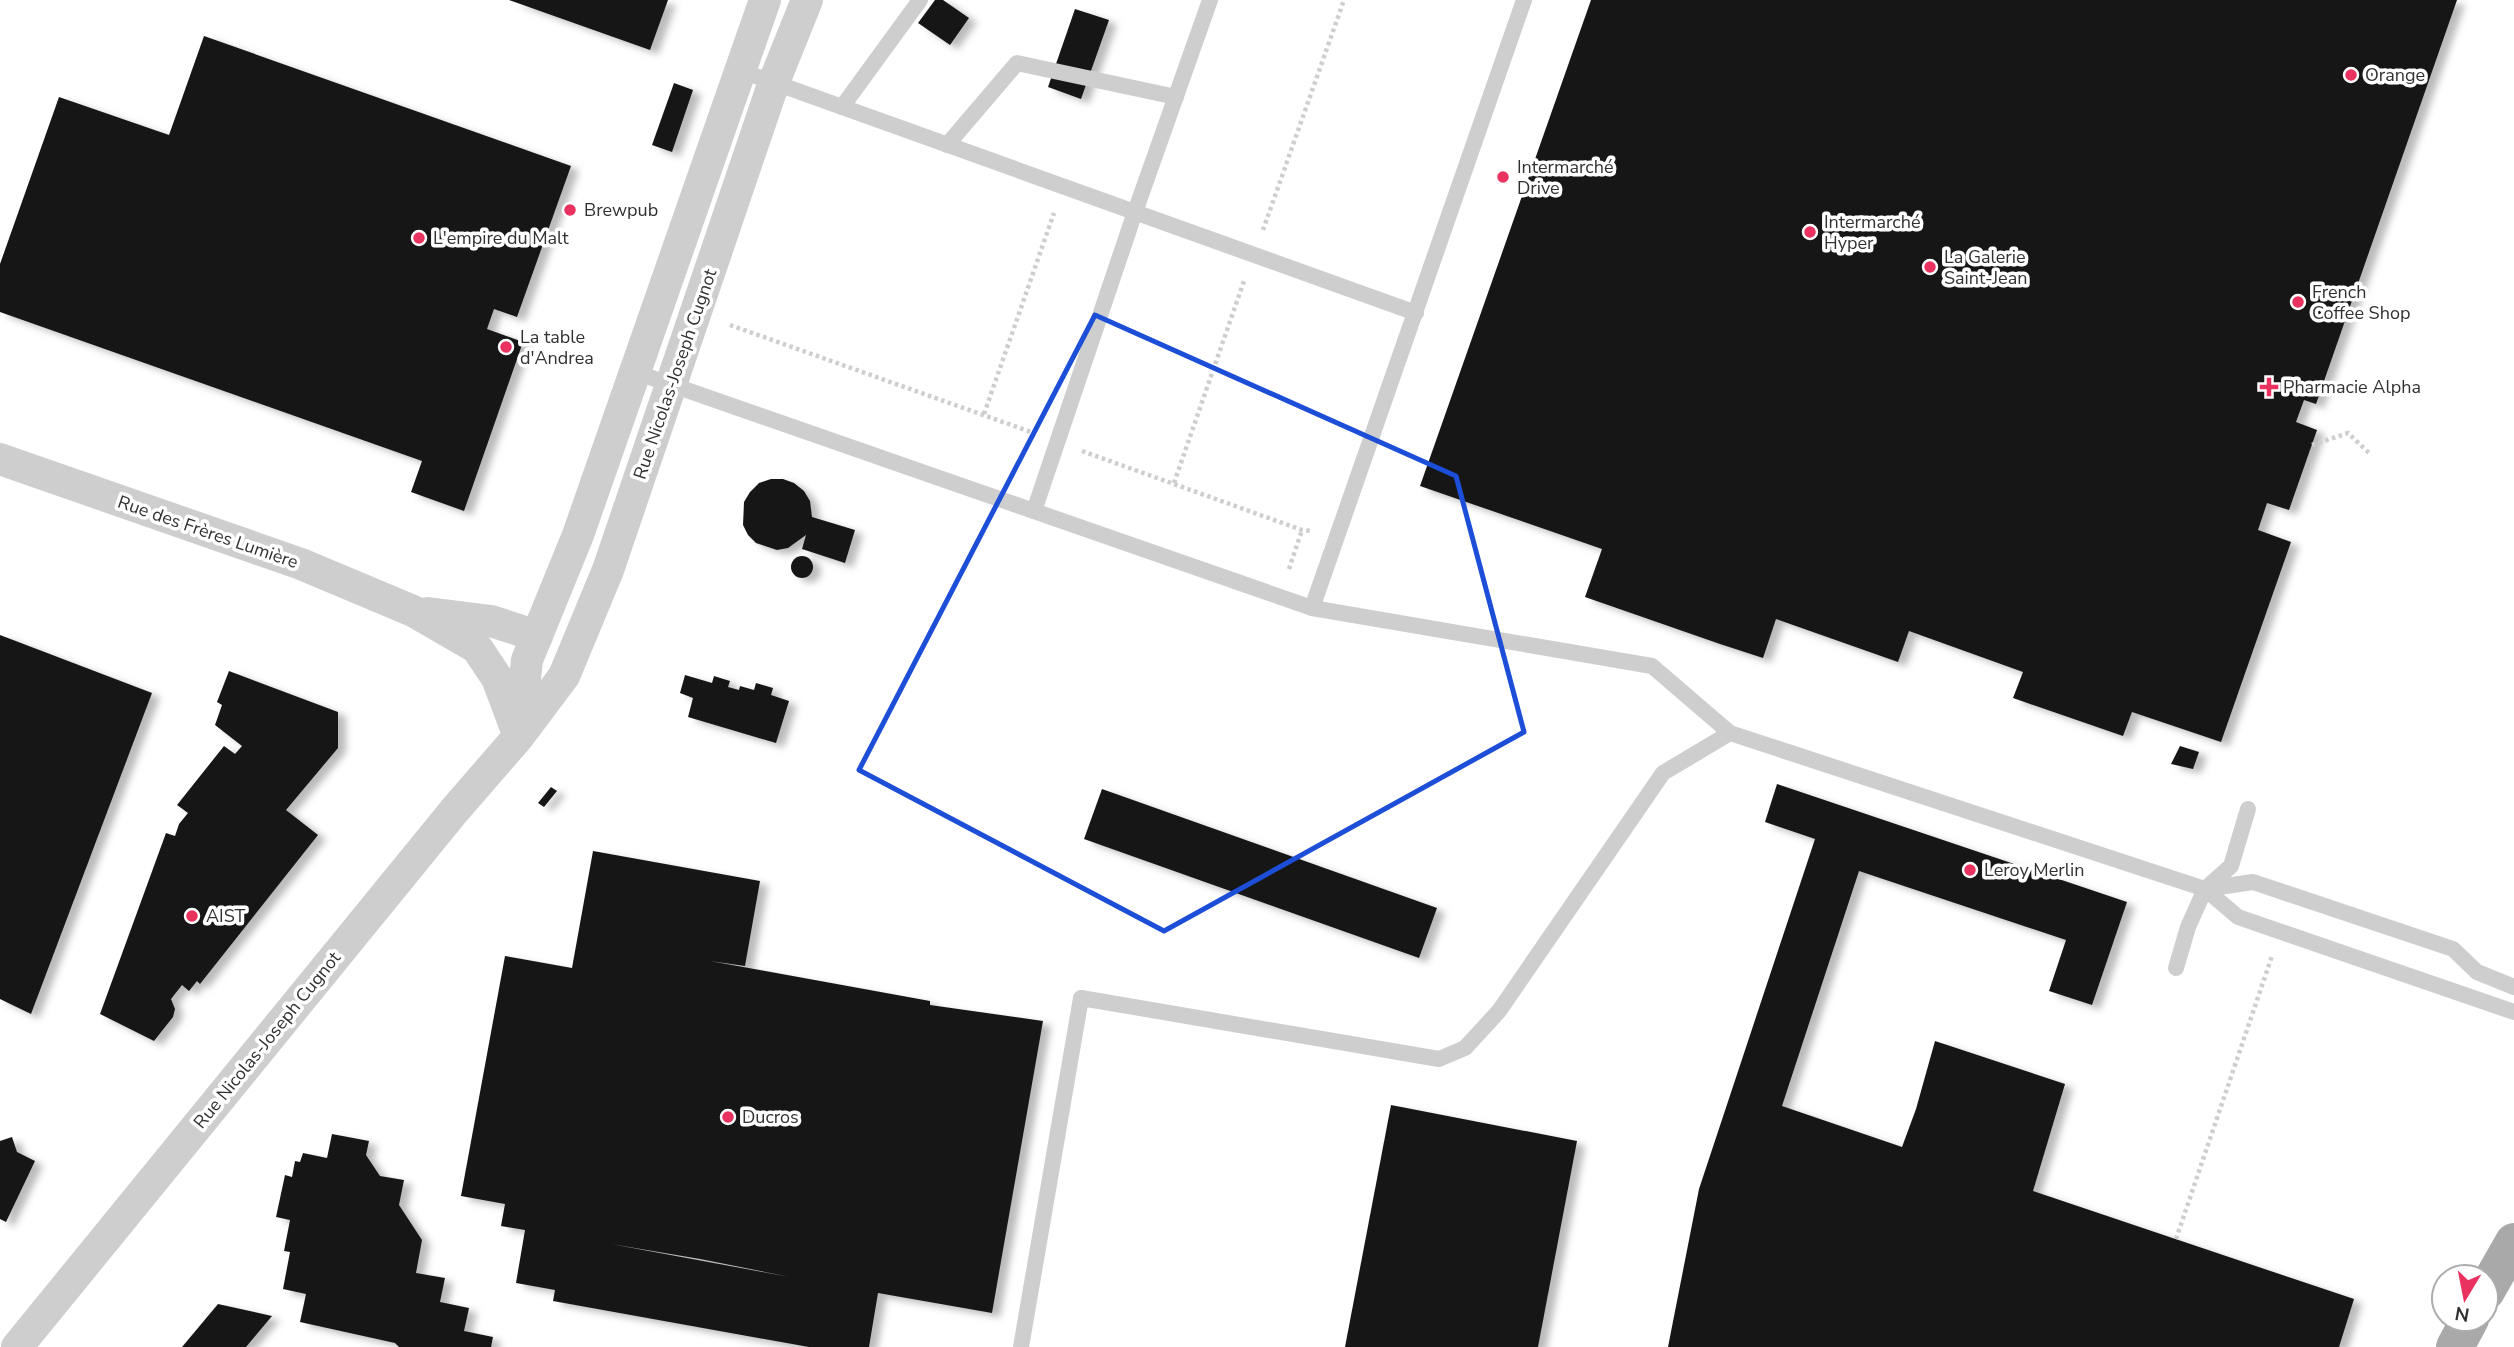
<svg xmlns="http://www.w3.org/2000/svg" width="2514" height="1347" viewBox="0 0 2514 1347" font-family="'Nunito Sans',sans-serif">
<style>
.building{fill:#181818;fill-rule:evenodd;filter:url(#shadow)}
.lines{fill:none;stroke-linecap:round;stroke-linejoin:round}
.path{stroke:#cecece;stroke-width:4.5;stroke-dasharray:3.5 3.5;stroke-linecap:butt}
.lane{stroke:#cecece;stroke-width:16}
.street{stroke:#cecece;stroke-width:32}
.primary{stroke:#a9a9a9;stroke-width:38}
.marked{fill:none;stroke:#1d4ed8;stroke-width:5;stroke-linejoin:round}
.poi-dot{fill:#e93260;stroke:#fff;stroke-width:2.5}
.labels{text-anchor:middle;stroke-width:7;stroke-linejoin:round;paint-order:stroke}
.poi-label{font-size:18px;fill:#313131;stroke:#fff;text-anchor:start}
.street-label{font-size:18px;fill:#313131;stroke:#fff}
</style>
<defs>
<filter id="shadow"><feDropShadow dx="8" dy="4.5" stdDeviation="3.5" flood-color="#0004"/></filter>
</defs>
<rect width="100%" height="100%" fill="#fff"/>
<g class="building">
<path d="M509,0H668L650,50Z"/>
<path d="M935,0H943L969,18L950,45L918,23Z"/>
<path d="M1591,0H2457L2316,404L2304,400L2296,422L2317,430L2289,510L2267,503L2258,530L2291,542L2221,742L2132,712L2123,736L2013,698L2023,672L1909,631L1898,662L1776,619L1763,658L1720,644L1585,597L1602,549L1420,486Z"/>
<path d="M1075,9L1109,20L1081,99L1048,87Z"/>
<path d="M204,36L571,166L517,317L494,309L487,329L523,342L464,511L411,492L422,461L0,312V264L59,97L169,135Z"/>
<path d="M674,83L693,90L672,152L652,145Z"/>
<path d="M771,479H783L794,483L804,491L810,501L812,517L855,530L845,563L802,549L806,535L788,548L777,550L756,543L748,535L743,525L744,502L750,492L759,483Z"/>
<circle cx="802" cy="567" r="11"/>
<path d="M0,635L152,693L31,1014L0,999Z"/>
<path d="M229,671L338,712V748L286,810L318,835L200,984L197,981L189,991L182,985L171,999L175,1009L173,1017L154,1041L100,1014L166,833L175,836L179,824L188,813L177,805L224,746L235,754L242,746L215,725L222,705L217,702Z"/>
<path d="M685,675L712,683L714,676L730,681L728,687L739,690L740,686L754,690L756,683L773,688L771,695L789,701L776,743L688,717L693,698L680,693Z"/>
<path d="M2180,746L2199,752L2193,769L2171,764Z"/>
<path d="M1777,784L2127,902L2092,1005L2049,991L2066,940L1859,871L1782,1106L1902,1147L1916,1109L1935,1041L2065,1084L2033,1191L2354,1299L2339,1347H1668L1699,1189L1815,839L1765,822Z"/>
<path d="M551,787L557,791L544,807L538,803Z"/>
<path d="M1102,789L1437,908L1419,958L1084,839Z"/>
<path d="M593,851L760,881L745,966L710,961L930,1001V1005L1043,1021L992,1313L878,1293L869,1347H809L553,1301L555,1290L516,1283L525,1230L501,1226L505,1204L461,1196L505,956L572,968ZM611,1244L700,1259L790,1277Z"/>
<path d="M1391,1105L1577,1141L1538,1347H1345Z"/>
<path d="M332,1134L369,1141L366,1155L380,1176L404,1180L399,1205L422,1240L416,1273L445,1278L440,1302L469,1308L464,1331L493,1337L491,1347H399L395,1343L300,1322L306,1294L283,1289L290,1252L284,1251L290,1220L276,1217L285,1175L292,1177L295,1161L300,1162L303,1153L327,1158Z"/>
<path d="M12,1137L17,1152L35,1161L6,1222L0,1219V1141Z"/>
<path d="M218,1304L272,1316L246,1347H182Z"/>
</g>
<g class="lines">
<g class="path">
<path d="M1263,230L1344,0"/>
<path d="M730,325L1031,432"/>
<path d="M984,414L1054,213"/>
<path d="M2312,445L2348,433L2369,453"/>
<path d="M1082,451L1302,530L1311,531"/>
<path d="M1174,483L1244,281"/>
<path d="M1289,569L1302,530"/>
<path d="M2176,1239L2272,956"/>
</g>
<g class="lane">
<path d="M742,71L1416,313"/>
<path d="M842,107L920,0"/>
<path d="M947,145L1017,63L1176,97"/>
<path d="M635,372L1312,608L1652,666L1730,733L2205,889L2238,917L2514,1012"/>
<path d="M1034,511L1135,212L1210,0"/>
<path d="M1312,608L1524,0"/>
<path d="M2205,889L2253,882L2453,949L2477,972L2514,987"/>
<path d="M2176,968L2188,927L2205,889L2231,866L2248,809"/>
<path d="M1021,1347L1081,998L1439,1059L1465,1048L1499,1011L1663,773L1730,733"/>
</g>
<g class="street">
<path d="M0,459L301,564L413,611L477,648L497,678L517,731"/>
<path d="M428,613L491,621L537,636"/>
<path d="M519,734L527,660L578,535L765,0"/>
<path d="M17,1347L454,811L519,736L564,676L608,570L774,82L807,0"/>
</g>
<g class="primary">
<path d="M2486,1291L2514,1242"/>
<path d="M2455,1347L2470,1319"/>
</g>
</g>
<path class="marked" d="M1095,315L1456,476L1524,732L1164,931L859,770Z"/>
<g class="poi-dot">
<circle cx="2351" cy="75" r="7"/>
<circle cx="1503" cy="177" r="7"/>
<circle cx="570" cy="210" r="7"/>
<circle cx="1810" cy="232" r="7"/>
<circle cx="419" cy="238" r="7"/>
<circle cx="1930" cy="267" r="7"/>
<circle cx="2298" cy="302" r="7"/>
<circle cx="506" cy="347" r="7"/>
<path d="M2265.5 376.5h7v7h7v7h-7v7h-7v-7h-7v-7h7z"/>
<circle cx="1970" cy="870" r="7"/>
<circle cx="192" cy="916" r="7"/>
<circle cx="728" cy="1117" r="7"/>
</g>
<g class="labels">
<g class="poi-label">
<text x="2365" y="81">Orange</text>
<text x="1517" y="173">Intermarché<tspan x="1517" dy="21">Drive</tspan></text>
<text x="584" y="216">Brewpub</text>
<text x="1824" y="228">Intermarché<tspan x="1824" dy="21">Hyper</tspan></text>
<text x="433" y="244">L'empire du Malt</text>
<text x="1944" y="263">La Galerie<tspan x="1944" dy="21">Saint-Jean</tspan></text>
<text x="2312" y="298">French<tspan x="2312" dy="21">Coffee Shop</tspan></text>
<text x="520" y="343">La table<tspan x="520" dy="21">d'Andrea</tspan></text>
<text x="2283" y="393">Pharmacie Alpha</text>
<text x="1984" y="876">Leroy Merlin</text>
<text x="206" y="922">AIST</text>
<text x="742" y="1123">Ducros</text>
</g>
<g class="street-label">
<text transform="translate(675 374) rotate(-71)" y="6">Rue Nicolas-Joseph Cugnot</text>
<text transform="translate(208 532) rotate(19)" y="6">Rue des Frères Lumière</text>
<text transform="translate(267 1040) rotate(-51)" y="6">Rue Nicolas-Joseph Cugnot</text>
</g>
</g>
<g transform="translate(2465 1298) rotate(190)"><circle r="33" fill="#ffffff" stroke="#adadad" stroke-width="2"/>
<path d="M0-5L12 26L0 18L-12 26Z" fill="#e93260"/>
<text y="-10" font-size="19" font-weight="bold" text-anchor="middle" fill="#313131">N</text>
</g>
</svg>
